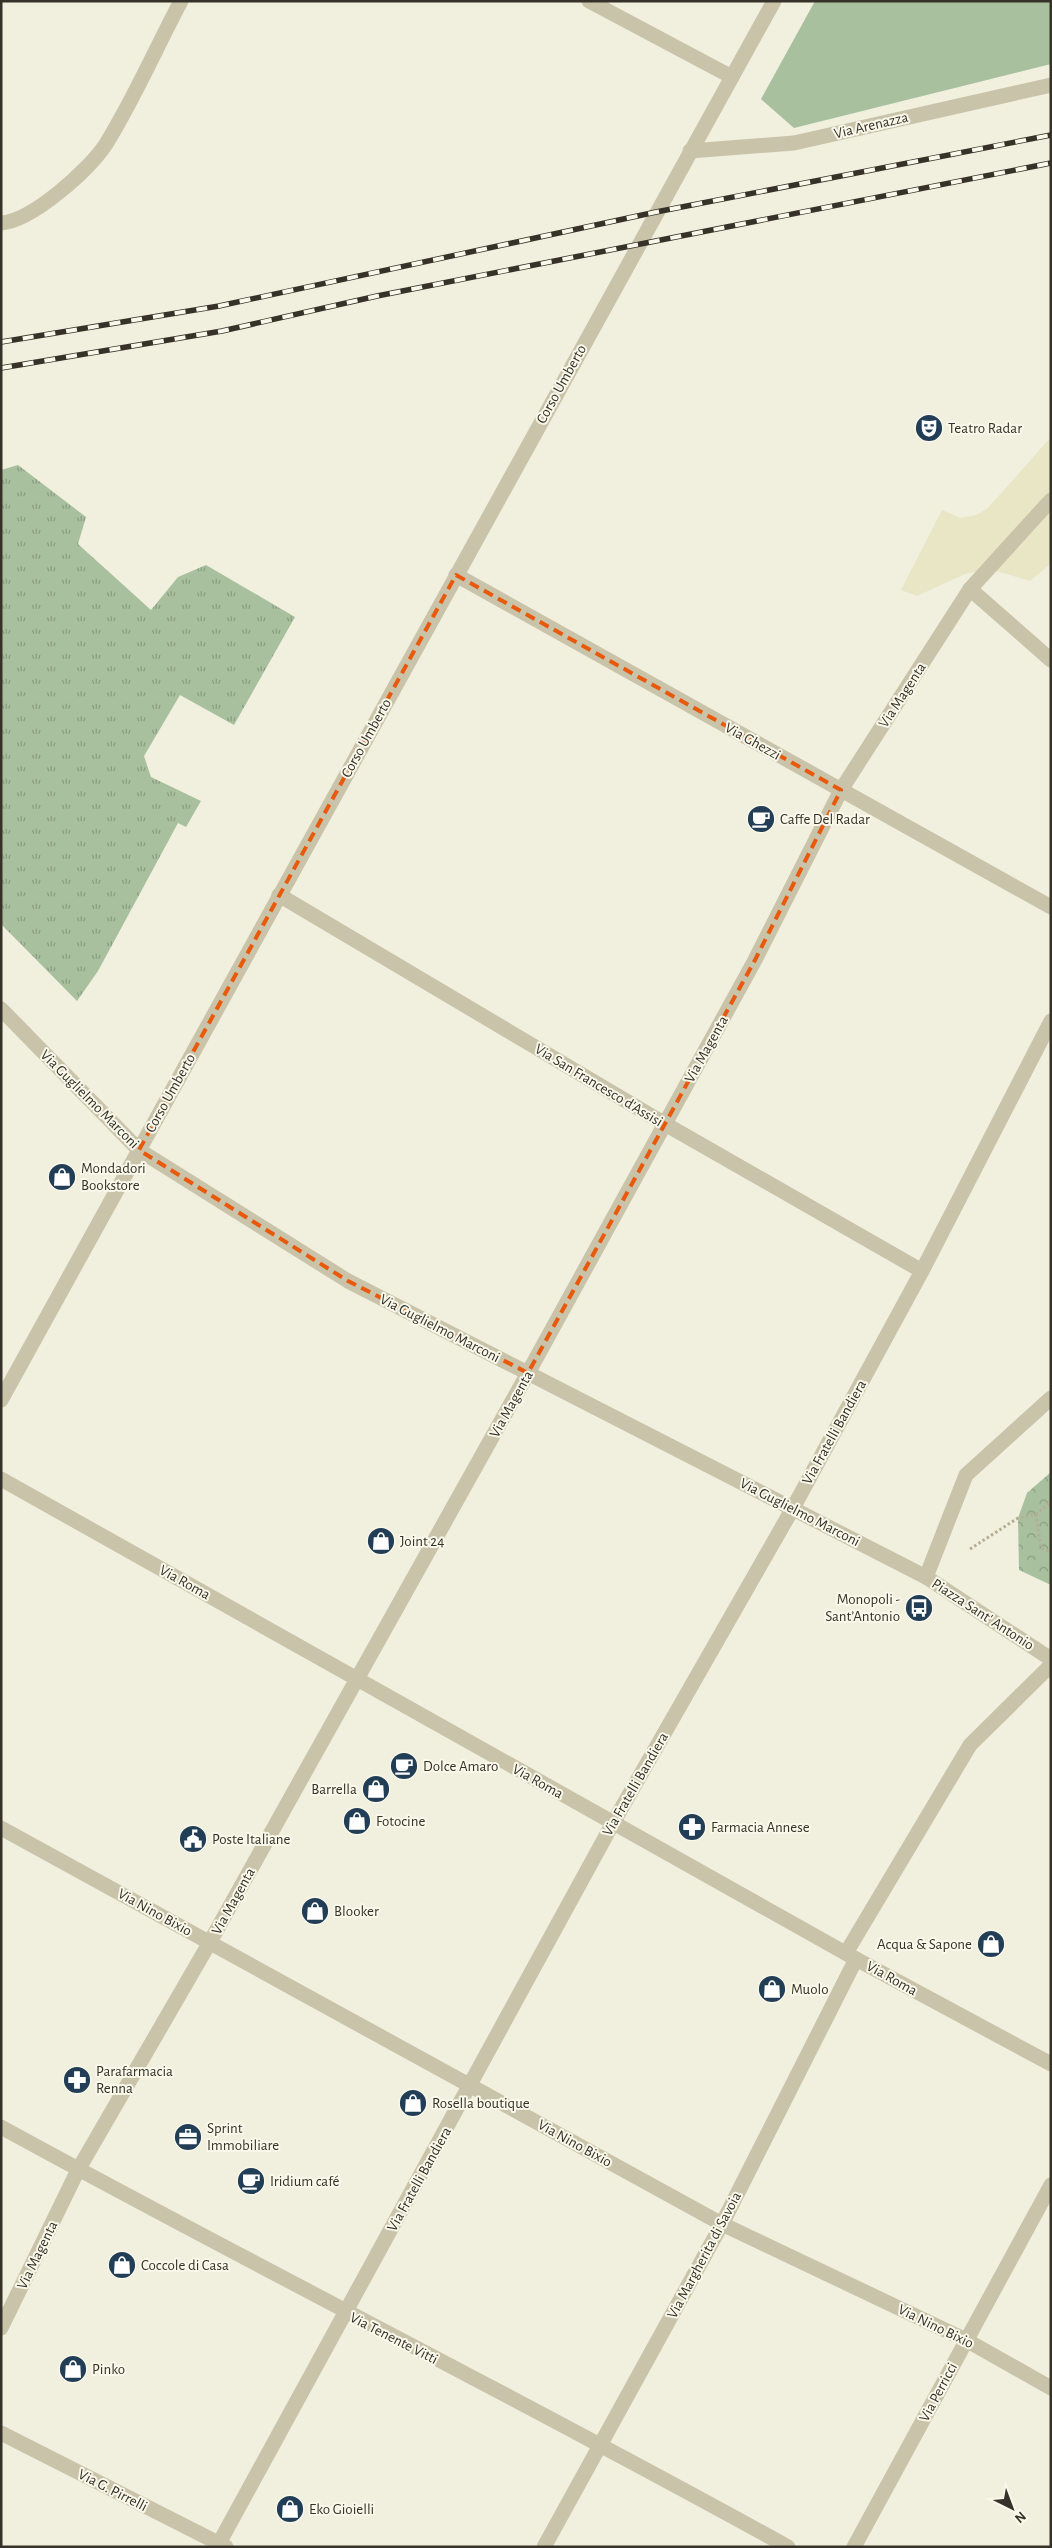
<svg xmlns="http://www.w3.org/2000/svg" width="1052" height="2548" viewBox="0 0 1052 2548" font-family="'Alegreya Sans',sans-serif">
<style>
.grass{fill:url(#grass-tufts)}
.park{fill:url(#park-crowns)}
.garden{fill:#a8c09e}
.plaza{fill:#e8e6c5}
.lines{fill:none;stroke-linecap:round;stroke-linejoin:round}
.path{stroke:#b4ae94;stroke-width:3;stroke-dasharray:2.5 2.5;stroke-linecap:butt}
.minor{stroke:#c9c3aa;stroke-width:15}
.rail-casing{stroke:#363229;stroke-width:5.5}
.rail{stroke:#f9f8ea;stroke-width:4;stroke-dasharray:11;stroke-linecap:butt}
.marked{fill:none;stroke:#e8590c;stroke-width:4;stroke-dasharray:10 6;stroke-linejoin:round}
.labels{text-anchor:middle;stroke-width:4;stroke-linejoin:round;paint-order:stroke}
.street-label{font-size:15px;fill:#363229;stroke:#f9f8ea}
.poi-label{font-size:15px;fill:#363229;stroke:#f9f8ea;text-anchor:start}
</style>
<defs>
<pattern id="grass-tufts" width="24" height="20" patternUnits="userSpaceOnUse" patternTransform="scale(1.25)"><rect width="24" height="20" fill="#a8c09e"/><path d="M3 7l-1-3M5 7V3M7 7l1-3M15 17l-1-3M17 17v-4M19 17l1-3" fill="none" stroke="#8a9d81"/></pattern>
<pattern id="park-crowns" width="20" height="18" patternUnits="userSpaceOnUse" patternTransform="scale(1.25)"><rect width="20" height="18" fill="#a8c09e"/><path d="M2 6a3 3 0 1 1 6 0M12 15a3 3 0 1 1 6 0" fill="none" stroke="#8a9d81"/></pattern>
</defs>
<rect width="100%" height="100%" fill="#f1efdd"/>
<path class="grass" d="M18,465L86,517L78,544L151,610L178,577L206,565L295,617L234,725L180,695L144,756L151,777L201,801L186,827L178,823L98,971L77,1001L1,924V470Z"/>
<path class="park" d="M1051,1472V1585L1019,1570L1018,1518L1027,1493Z"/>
<path class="garden" d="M815,1H1051V64L794,128L761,99Z"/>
<path class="plaza" d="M1051,437V562L1048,566L1030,581L990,569L965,574L917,596L901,590L942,510L960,518L976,515L987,509Z"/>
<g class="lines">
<g class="path">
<path d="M1036,1514L1041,1548L1051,1552"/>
<path d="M970,1549L1018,1518L1036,1514L1051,1502"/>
</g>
<g class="minor">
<path d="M589,1L732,77"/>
<path d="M690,151L794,143L1051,85"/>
<path d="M1,223C32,221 89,170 106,144C134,99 156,48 181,1"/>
<path d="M456,575L1051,907"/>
<path d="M970,589L1051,660"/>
<path d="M279,895L665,1124L922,1271"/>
<path d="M1,1009L139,1150L348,1281L926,1577"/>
<path d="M1051,1398L966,1475L926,1577L1051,1659"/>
<path d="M1,1400L774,1"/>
<path d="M1,1479L856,1959L1051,2064"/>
<path d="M1,1828L722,2224L966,2340L1051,2388"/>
<path d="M846,1953L970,1745L1051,1665"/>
<path d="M1,2127C262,2270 528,2403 788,2547"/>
<path d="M1,2328L78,2170L210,1942L528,1373L755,960L841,790L970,589L1051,500"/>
<path d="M1,2433L226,2547"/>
<path d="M217,2547L613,1823L793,1508L922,1271L1051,1021"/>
<path d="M544,2547L722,2224L856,1959"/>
<path d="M854,2547L1051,2185"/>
</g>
<defs>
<g id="rail">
<path d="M1,342L219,306L656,212L1051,135"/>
<path d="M1,368L222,331L377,296L1051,163"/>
</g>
</defs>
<use href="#rail" class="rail-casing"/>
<use href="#rail" class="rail"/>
</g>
<path class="marked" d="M456,575L841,790L755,960L528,1373L348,1281L139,1150Z"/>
<defs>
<symbol id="theatre-disc" viewBox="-11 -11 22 22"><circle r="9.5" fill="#213e56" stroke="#f9f8ea"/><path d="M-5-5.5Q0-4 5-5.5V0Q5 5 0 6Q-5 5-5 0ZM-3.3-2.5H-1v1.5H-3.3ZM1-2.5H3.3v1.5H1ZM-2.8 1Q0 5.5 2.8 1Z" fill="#fff"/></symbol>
<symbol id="cafe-disc" viewBox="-11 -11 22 22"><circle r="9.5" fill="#213e56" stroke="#f9f8ea"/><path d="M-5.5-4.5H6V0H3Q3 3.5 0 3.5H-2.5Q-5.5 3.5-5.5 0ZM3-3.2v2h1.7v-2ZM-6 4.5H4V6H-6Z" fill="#fff"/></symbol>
<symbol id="shop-disc" viewBox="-11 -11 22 22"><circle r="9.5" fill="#213e56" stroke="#f9f8ea"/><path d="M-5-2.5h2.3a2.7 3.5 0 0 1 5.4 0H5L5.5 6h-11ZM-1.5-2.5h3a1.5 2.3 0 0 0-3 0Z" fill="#fff"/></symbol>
<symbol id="bus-disc" viewBox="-11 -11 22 22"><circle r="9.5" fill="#213e56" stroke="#f9f8ea"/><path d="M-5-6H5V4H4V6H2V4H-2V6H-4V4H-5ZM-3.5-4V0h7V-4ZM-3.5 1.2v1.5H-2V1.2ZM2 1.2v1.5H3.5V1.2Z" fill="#fff"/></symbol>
<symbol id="pharmacy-disc" viewBox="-11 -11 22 22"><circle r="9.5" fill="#213e56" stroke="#f9f8ea"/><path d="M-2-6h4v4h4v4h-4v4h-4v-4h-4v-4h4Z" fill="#fff"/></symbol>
<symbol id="civic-disc" viewBox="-11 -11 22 22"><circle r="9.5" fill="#213e56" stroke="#f9f8ea"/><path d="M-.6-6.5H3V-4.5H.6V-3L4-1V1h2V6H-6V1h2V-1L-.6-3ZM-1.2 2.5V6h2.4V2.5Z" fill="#fff"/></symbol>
<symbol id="office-disc" viewBox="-11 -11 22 22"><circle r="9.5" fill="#213e56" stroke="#f9f8ea"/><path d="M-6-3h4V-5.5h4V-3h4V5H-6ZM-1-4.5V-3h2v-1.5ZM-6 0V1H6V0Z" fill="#fff"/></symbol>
</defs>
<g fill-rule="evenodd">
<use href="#theatre-disc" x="913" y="412" width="32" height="32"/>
<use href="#cafe-disc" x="745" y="803" width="32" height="32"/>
<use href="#shop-disc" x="46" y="1161" width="32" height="32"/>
<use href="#shop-disc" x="365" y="1525" width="32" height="32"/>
<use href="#bus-disc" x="903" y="1592" width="32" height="32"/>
<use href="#cafe-disc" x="388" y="1750" width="32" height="32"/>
<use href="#shop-disc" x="360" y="1773" width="32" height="32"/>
<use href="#shop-disc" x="341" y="1805" width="32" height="32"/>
<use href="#pharmacy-disc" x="676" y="1811" width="32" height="32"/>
<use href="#civic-disc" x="177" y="1823" width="32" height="32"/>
<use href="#shop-disc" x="299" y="1895" width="32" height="32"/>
<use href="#shop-disc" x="975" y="1928" width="32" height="32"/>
<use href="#shop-disc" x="756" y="1973" width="32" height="32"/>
<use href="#pharmacy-disc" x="61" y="2064" width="32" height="32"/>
<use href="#shop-disc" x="397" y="2087" width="32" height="32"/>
<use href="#office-disc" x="172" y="2121" width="32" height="32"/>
<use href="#cafe-disc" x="235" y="2165" width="32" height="32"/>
<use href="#shop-disc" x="106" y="2249" width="32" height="32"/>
<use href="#shop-disc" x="57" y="2353" width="32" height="32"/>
<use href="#shop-disc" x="274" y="2493" width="32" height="32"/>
</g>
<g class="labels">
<g class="street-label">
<text transform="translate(871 125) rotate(-13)" y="5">Via Arenazza</text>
<text transform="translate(561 384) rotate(-61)" y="5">Corso Umberto</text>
<text transform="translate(902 695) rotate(-57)" y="5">Via Magenta</text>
<text transform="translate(366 738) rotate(-61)" y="5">Corso Umberto</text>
<text transform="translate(753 741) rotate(29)" y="5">Via Ghezzi</text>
<text transform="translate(706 1049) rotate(-61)" y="5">Via Magenta</text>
<text transform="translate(599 1085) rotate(31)" y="5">Via San Francesco d'Assisi</text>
<text transform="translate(170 1093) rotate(-61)" y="5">Corso Umberto</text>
<text transform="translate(90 1099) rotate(45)" y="5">Via Guglielmo Marconi</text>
<text transform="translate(440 1328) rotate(27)" y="5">Via Guglielmo Marconi</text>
<text transform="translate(511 1404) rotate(-61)" y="5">Via Magenta</text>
<text transform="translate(834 1432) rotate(-61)" y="5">Via Fratelli Bandiera</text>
<text transform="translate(800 1512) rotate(27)" y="5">Via Guglielmo Marconi</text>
<text transform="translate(185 1582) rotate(29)" y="5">Via Roma</text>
<text transform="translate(983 1614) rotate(33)" y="5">Piazza Sant' Antonio</text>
<text transform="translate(538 1781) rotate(29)" y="5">Via Roma</text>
<text transform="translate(635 1784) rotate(-60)" y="5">Via Fratelli Bandiera</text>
<text transform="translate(233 1901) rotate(-61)" y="5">Via Magenta</text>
<text transform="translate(155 1912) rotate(29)" y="5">Via Nino Bixio</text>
<text transform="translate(892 1978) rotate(29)" y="5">Via Roma</text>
<text transform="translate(575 2143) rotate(29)" y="5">Via Nino Bixio</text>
<text transform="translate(419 2179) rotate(-61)" y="5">Via Fratelli Bandiera</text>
<text transform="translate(37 2255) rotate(-64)" y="5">Via Magenta</text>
<text transform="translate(704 2255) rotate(-62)" y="5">Via Margherita di Savoia</text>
<text transform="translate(936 2326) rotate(26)" y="5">Via Nino Bixio</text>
<text transform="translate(394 2338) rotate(27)" y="5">Via Tenente Vitti</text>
<text transform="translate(938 2392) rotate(-62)" y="5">Via Perricci</text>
<text transform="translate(113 2490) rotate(27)" y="5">Via G. Pirrelli</text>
</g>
<g class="poi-label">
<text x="948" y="433">Teatro Radar</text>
<text x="780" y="824">Caffe Del Radar</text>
<text x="81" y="1173">Mondadori<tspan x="81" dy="17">Bookstore</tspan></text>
<text x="400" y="1546">Joint 24</text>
<text x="900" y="1604" text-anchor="end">Monopoli -<tspan x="900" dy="17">Sant’Antonio</tspan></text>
<text x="423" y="1771">Dolce Amaro</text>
<text x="357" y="1794" text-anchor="end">Barrella</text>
<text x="376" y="1826">Fotocine</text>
<text x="711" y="1832">Farmacia Annese</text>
<text x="212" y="1844">Poste Italiane</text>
<text x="334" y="1916">Blooker</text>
<text x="972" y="1949" text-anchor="end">Acqua &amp; Sapone</text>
<text x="791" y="1994">Muolo</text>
<text x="96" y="2076">Parafarmacia<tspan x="96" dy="17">Renna</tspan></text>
<text x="432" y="2108">Rosella boutique</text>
<text x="207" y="2133">Sprint<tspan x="207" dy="17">Immobiliare</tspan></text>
<text x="270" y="2186">Iridium café</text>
<text x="141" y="2270">Coccole di Casa</text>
<text x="92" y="2374">Pinko</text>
<text x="309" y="2514">Eko Gioielli</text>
</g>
</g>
<rect width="1052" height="2548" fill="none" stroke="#363229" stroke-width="5"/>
<g transform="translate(1012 2508) rotate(138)" stroke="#f9f8ea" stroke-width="4" paint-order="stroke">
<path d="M0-4L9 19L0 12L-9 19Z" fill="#363229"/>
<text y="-8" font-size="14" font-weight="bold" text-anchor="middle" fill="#363229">N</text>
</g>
</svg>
